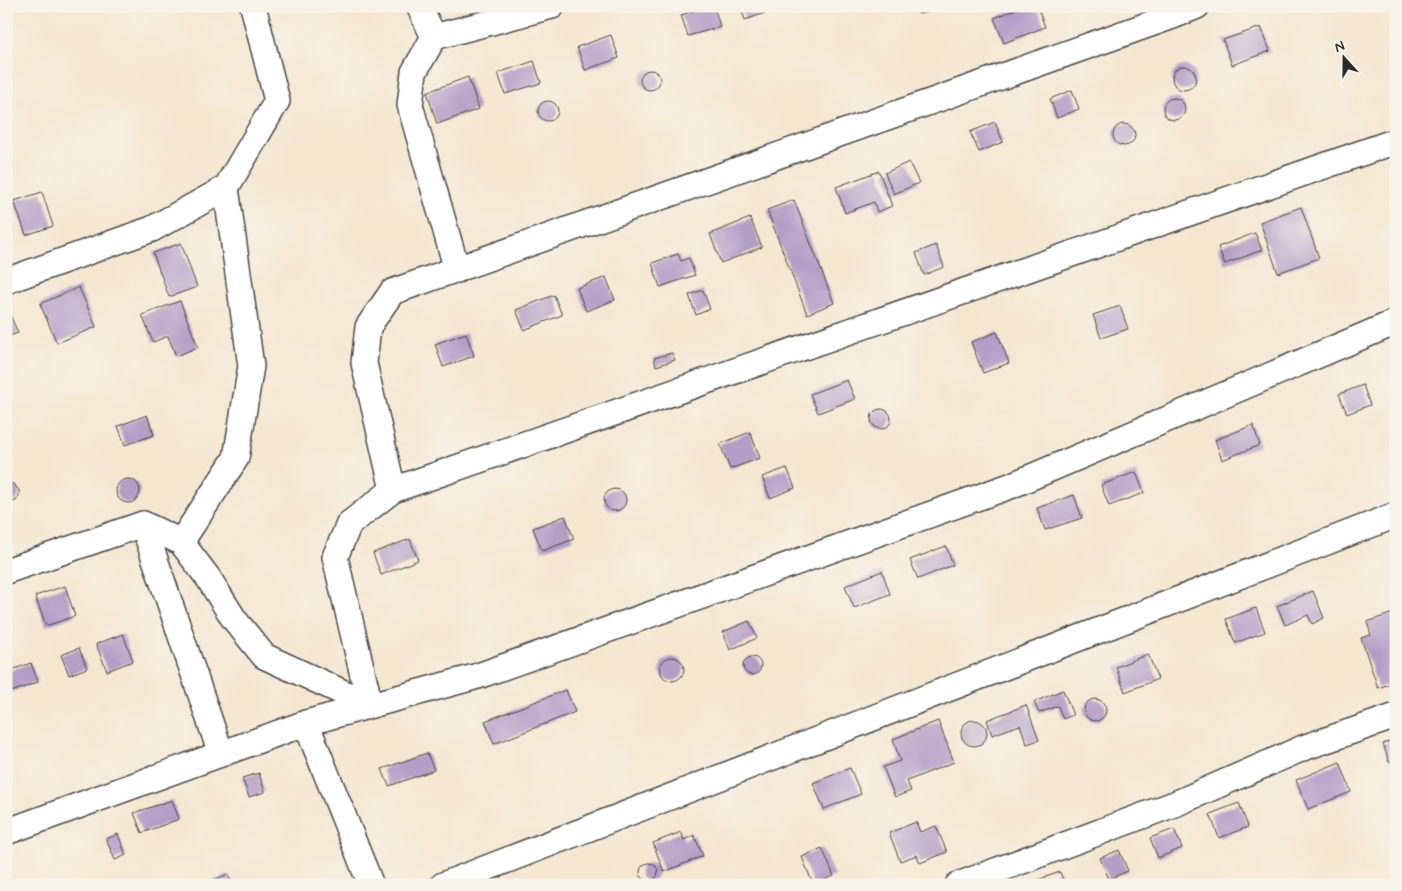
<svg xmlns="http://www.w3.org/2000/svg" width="1402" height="891" viewBox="0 0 1402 891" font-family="Mynerve,sans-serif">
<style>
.building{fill:#b49dc7}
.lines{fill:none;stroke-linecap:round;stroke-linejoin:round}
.minor-casing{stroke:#494744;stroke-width:28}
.minor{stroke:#fff;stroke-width:25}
</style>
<rect width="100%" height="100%" fill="#f7f3e8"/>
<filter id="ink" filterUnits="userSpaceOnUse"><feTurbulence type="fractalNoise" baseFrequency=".02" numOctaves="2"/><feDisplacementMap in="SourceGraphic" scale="10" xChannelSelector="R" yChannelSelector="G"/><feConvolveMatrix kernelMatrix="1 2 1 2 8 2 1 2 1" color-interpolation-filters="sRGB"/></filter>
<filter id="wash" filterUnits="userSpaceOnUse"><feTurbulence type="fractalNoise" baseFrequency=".0096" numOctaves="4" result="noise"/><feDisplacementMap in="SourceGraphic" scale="20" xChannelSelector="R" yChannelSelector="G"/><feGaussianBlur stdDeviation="1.12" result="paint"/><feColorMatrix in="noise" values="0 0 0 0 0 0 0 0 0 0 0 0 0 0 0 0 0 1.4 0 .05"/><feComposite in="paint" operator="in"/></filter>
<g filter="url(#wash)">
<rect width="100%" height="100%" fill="#f5e6d0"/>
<g id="blocks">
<g class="building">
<path d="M709,6H714L720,27L688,36L681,15Z"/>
<path d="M740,6H766L768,12L745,20Z"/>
<path d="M917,6H950V7L919,14Z"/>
<path d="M1024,6H1037L1045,27L1004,43L994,18Z"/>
<path d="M1261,27L1270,51L1232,65L1223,40Z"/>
<path d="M611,35L619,58L585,70L577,47Z"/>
<path d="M534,61L541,83L505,94L498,73Z"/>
<circle cx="1184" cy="78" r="12"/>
<circle cx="650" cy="80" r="10"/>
<path d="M468,77L479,109L437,124L427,92Z"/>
<path d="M1072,90L1079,109L1057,118L1050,99Z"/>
<circle cx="1174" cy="109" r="11"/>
<circle cx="548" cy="111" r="10"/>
<path d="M995,122L1003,142L979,152L970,132Z"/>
<circle cx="1124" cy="135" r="11"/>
<path d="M909,162L919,183L894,194L885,173Z"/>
<path d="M879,171L892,206L877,212L874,202L845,213L836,187Z"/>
<path d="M42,192L53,226L26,235L14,201Z"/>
<path d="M794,200L834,303L807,314L767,210Z"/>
<path d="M1301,207L1319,258L1278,273L1260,222Z"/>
<path d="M750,218L762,247L721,263L710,234Z"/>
<path d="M1255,233L1262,250L1225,264L1218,247Z"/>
<path d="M181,243L197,287L169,297L153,253Z"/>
<path d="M936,245L944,267L924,275L916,253Z"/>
<path d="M678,254L681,261L689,258L695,275L660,287L652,263Z"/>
<path d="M606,277L615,300L586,311L577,288Z"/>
<path d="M79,287L96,327L57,343L40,304Z"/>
<path d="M703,290L710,309L696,315L689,295Z"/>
<path d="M554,295L562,315L524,330L516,310Z"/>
<path d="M180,301L198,347L176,356L168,336L153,342L142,315Z"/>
<path d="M6,306L18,333L6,337Z"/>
<path d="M1120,306L1128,329L1101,338L1093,315Z"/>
<path d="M997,332L1009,363L983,373L971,342Z"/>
<path d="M466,333L474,356L443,367L435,344Z"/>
<path d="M672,353L675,360L656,366L654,358Z"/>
<path d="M847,380L855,399L818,413L810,394Z"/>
<path d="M1363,385L1370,405L1347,414L1339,394Z"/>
<circle cx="881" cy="419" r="10"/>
<path d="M147,415L154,435L125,445L118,426Z"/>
<path d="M1253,425L1260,445L1222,460L1215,440Z"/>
<path d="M750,432L760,458L730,469L720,444Z"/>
<path d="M787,468L795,488L770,498L762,477Z"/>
<path d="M1136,472L1144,493L1109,506L1101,485Z"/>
<circle cx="128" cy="491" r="12"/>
<path d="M6,484H13L19,490V496L16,501L6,502Z"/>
<circle cx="615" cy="500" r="11"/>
<path d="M1074,495L1082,518L1045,530L1037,508Z"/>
<path d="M565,516L574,539L542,551L533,528Z"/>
<path d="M410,539L418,560L381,575L373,553Z"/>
<path d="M946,546L953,565L918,579L910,560Z"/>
<path d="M882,571L890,594L854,608L845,586Z"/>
<path d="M65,586L75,616L46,626L35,596Z"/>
<path d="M1313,591L1324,618L1312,624L1308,615L1285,625L1277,606Z"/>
<path d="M1256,608L1265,632L1235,643L1226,619Z"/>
<path d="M1396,612V682L1378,688L1361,638L1371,635L1367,622Z"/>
<path d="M749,621L757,638L730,650L723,632Z"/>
<path d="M123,634L133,661L107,671L96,644Z"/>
<path d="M79,648L87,668L69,675L61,655Z"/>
<path d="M1148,654L1158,679L1125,692L1116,667Z"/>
<circle cx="752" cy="666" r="9"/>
<circle cx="672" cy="669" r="12"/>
<path d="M31,663L38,682L6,694V672Z"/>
<path d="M566,690L575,712L494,744L485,721Z"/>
<path d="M1063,690L1073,715L1063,719L1058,706L1039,713L1034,702Z"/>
<circle cx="1095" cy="710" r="11"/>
<path d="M1026,705L1039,740L1027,744L1020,725L992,735L987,720Z"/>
<circle cx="974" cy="733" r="13"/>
<path d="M938,721L954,762L907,781L911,791L895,797L883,767L900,761L893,739Z"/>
<path d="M1396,739V760L1389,762L1383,744Z"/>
<path d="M427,753L434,770L389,786L382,769Z"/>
<path d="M1340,762L1351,792L1308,809L1296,780Z"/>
<path d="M850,768L861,794L824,809L813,783Z"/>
<path d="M259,773L265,792L249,797L242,778Z"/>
<path d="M172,800L179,819L142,833L134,813Z"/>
<path d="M1239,803L1248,827L1219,838L1210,814Z"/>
<path d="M916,822L920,832L936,826L947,852L920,863L917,855L900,861L889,833Z"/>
<path d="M1174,829L1182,848L1158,858L1150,838Z"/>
<path d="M681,832L684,840L694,835L703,856L664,872L653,843Z"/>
<path d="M118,834L126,855L115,860L106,839Z"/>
<path d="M822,848L834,876L813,884L802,857Z"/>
<path d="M1119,850L1128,871L1109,879L1100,858Z"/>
<circle cx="649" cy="872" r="9"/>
<path d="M1060,872L1065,885H1030L1029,883Z"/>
<path d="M228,874L232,885H203Z"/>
</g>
</g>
</g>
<g filter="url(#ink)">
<use href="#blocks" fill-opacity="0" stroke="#494744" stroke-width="1"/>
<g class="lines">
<defs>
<g id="minor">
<path d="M419,6L434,37"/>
<path d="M457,270L410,105L414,72L434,37L552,6"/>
<path d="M6,281L152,229L226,188L277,101L253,6"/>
<path d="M393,490L1396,141"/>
<path d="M143,524L221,754"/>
<path d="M181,542L236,458L251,366L226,188"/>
<path d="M6,571L143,524L181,542L209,579L234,619L264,656L370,705"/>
<path d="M370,705L335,557L349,524L393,490L364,363L368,327L392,292L1173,16L1197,6"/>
<path d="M306,723L371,885"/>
<path d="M6,832L306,723L478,676L1010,486L1396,322"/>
<path d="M443,885L1396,515"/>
<path d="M958,885L1177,803L1303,748L1396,716"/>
</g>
</defs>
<use href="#minor" class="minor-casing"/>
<use href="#minor" class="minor"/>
</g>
</g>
<rect width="1402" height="891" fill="none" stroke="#f7f3e8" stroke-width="25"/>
<g transform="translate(1344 58) rotate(339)" stroke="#f7f3e8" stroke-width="4" paint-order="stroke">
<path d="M0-4L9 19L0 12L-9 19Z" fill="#2b2b2b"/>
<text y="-8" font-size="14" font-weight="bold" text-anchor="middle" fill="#2b2b2b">N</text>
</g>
</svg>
